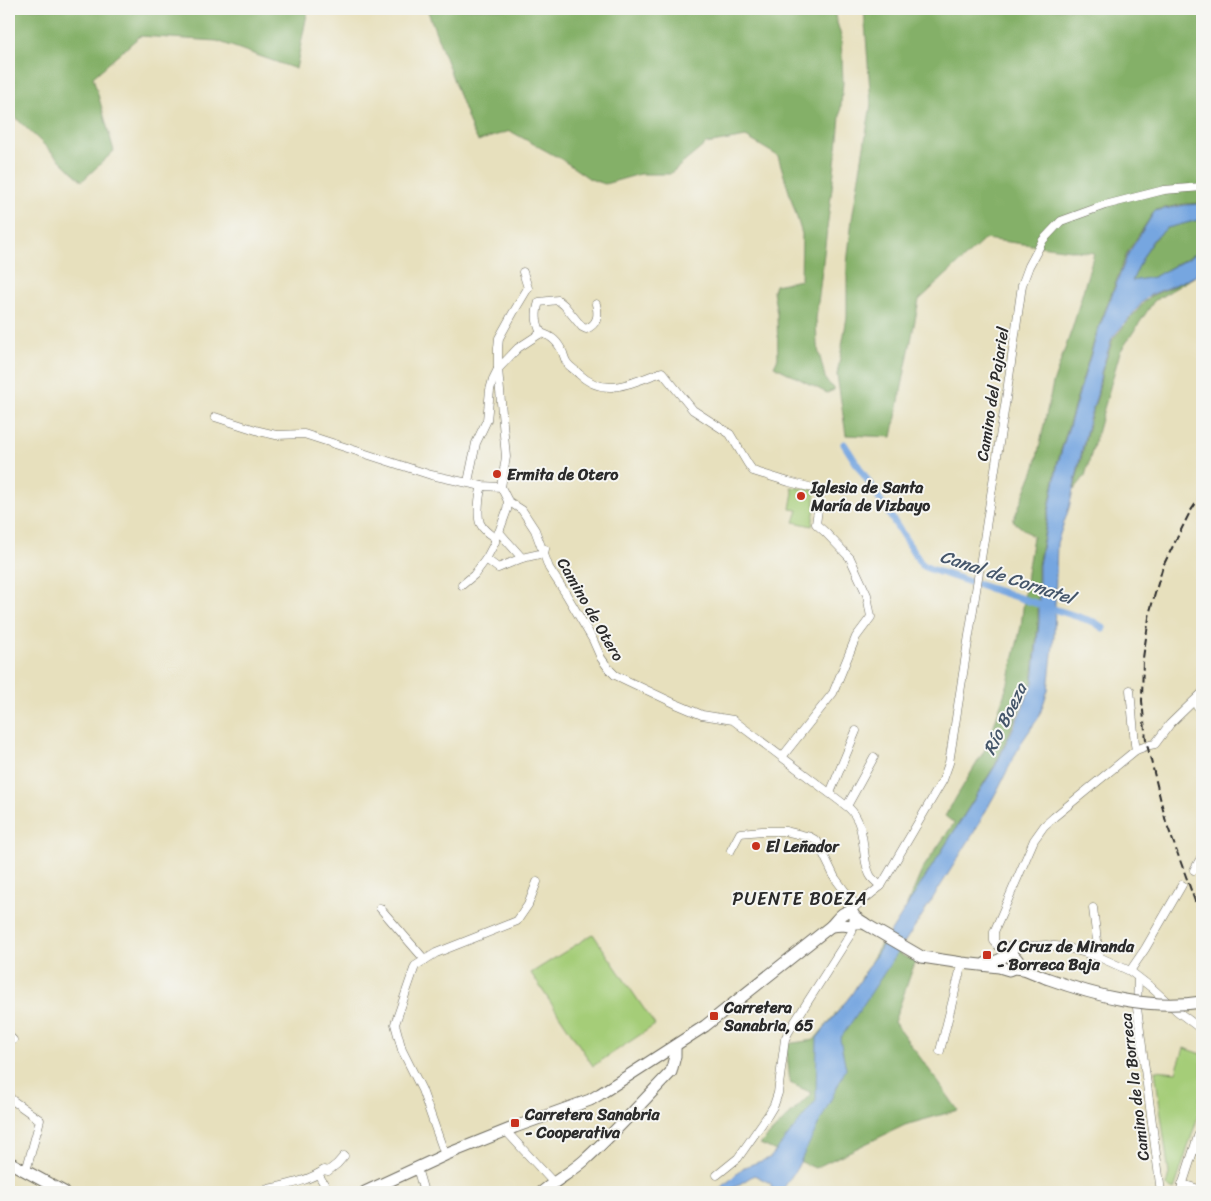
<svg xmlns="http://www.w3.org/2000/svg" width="1211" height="1201" viewBox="0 0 1211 1201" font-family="Sriracha,sans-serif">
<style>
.green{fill:#a5cd78;stroke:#687c52}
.forest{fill:#84b068;stroke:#586e4a}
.water{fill:#76a6e0;stroke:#506886}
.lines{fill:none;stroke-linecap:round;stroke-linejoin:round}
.canal{stroke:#76a6e0;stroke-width:7}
.street-casing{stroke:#6d6a5e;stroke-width:9}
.secondary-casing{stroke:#6d6a5e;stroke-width:13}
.street{stroke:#fff;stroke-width:8}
.secondary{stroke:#fff;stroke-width:11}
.rail{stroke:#2b2b2b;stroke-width:2;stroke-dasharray:8 4;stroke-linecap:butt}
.secondary-bridge-casing{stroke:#6d6a5e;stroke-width:13;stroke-linecap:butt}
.secondary-bridge{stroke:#fff;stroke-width:11}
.poi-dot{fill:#c8321e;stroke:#f6f6f2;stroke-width:2}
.labels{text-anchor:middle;stroke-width:4;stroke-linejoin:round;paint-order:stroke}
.street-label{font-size:16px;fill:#2b2b2b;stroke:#f6f6f2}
.poi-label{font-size:16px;font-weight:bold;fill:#2b2b2b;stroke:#f6f6f2;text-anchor:start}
.water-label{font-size:18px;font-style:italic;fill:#45566a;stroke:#f6f6f2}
.neighbourhood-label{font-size:18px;letter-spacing:1px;fill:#2b2b2b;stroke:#f6f6f2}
</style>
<rect width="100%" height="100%" fill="#f6f6f2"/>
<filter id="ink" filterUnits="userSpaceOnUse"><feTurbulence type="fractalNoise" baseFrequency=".02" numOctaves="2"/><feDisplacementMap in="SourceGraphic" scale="10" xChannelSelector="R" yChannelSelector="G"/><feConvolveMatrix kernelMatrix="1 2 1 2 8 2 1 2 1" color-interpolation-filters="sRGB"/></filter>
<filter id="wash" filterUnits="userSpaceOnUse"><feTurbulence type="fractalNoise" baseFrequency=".0096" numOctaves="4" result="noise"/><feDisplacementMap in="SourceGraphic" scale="20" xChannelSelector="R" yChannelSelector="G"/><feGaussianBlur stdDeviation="1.12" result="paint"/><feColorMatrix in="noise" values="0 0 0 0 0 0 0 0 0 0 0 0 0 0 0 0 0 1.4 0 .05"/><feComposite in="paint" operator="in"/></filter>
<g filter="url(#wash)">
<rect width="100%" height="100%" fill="#e7e0bd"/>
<g class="green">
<path d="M791,487L815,490V508L812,526L794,522L798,510L790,509L793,492Z"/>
<path d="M593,934L655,1025L593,1066L531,973Z"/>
<path d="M1184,1048L1202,1054V1091L1199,1100L1202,1102V1104L1174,1190L1166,1186L1169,1174L1155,1070L1176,1072Z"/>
</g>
<g class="forest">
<path d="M9,9H308L296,69L217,41L140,36L93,77L114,151L82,181L17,119L9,109Z"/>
<path d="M427,9H833L841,36L843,82L838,139L816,319L817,345L826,381L834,388V390L827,393L774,366L778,358L777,314L773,291L775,285L801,280L802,234L778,156L746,137L706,144L670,174H640L605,184L590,179L561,159L510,131L478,141L472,130Z"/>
<path d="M864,9H1202V203L1184,204L1155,210L1127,253L1097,331L1057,463L1038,565V623L1032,682L995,765L905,910L923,868L954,823L945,816L987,746L1008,683L1021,626L1027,573L1033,537L1013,521L1035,467L1053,383L1073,326L1094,253L985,239L919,300L892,437L846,435L837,375L847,317V264L852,219L871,104Z"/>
<path d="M1202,219V245L1198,252L1154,277L1132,281L1142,259L1152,242L1167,228Z"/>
<path d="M1194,277L1154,301L1120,352L1085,476L1074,490L1090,420L1098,395L1102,372L1113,339L1149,297Z"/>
<path d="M881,944L915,962L894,1022L936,1079L958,1110L905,1125L815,1168L760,1144L812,1093L790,1083L786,1044L814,1040L853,993Z"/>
</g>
<path class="water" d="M1202,204V219L1167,228L1152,241L1142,259L1132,281L1154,277L1189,258L1198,252L1202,245V269L1195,276L1148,296L1112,338L1101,372L1097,395L1089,419L1069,508L1057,543L1054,636L1048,690L1039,717L1021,743L998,789L973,834L921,917L861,1008L840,1039L846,1069L797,1168L781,1192H769L772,1187L770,1183L754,1175L727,1192H714L720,1189L744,1167L770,1158L816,1101L817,1038L851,995L996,765L1023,707L1033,683L1039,623V565L1058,463L1098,331L1128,254L1155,211L1185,205Z"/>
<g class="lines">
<path class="canal" d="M844,444L922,565L930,569L1094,622L1103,628"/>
</g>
</g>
<g filter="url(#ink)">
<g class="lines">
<defs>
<g id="street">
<path d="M541,333C536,322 535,314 539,302L558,300L564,305L582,327L586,329C598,324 599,315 596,304"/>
<path d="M215,417L259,431L276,435L304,434L431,475L482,486L501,487L508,501L507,510L499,532L495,538V542L486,559L474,575L462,585"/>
<path d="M468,482L476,443L487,420L490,390L493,379L498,369L518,348L541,333C552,336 558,342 563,353C564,356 565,360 567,363C570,367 575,370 579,374C606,399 632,382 662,372L693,410L730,434L748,464L753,471L789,482L817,489L820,495L816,524L825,532L850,558L867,595L871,617L856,637L833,693L782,757"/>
<path d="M482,486C479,495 477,515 480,523C483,530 489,534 495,538"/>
<path d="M501,487L506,457L498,369V348L499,338L513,313L528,288L523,272"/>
<path d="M508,501L522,510L535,530L549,568L566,594L593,640L601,658L609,669L615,675L676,704L702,715L733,720L849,808C864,822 862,844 866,863C867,867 868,871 870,875C872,879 877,883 881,886"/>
<path d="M499,532L522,558"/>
<path d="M486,559L498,568L522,558L544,553L545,549"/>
<path d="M1130,690L1135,744L1136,750"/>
<path d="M1193,702L1202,710"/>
<path d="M1150,745L1155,744L1170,724L1202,693"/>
<path d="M1144,747L1136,750L1054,817L1044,826L1034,840L994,932V941L998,946L1016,947L1046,945L1065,947L1099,957L1130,971L1152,988L1177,1011L1202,1030"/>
<path d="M830,793L856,731"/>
<path d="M847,806L874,757"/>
<path d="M731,850L740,833L762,831H785L810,837L817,841L835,878L856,906"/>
<path d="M1194,870L1202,856"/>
<path d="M380,908L425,960"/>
<path d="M1093,908L1099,957"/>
<path d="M846,911L856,906L881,886L943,780L949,763L1006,399L1022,285L1029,266L1043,240L1061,221L1105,205L1164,190L1202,187"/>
<path d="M1130,971L1145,949L1182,885"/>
<path d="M1138,978L1137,1008L1161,1192"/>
<path d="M9,1036L13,1040"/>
<path d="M940,1051L962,963"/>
<path d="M9,1096L12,1100L40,1120L26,1171"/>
<path d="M506,1131L553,1182"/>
<path d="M445,1155L422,1090L402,1050L395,1024L415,966L436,953L517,921L528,905L537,882"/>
<path d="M417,1168L424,1192"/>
<path d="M318,1174L329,1192"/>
<path d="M717,1175L738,1158L768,1115L774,1105L778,1093L785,1039L789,1031L852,932L853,924"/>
<path d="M1182,1184L1202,1190"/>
<path d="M265,1190C285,1185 307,1182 324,1170L328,1171L337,1164L344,1156"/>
<path d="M1180,1192L1202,1124"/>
</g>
<g id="secondary">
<path d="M831,926L843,925L850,926L854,923H864"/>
<path d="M986,963C990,962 995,962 999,960C1004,958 1007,951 1014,956C1017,958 1021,966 1024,969"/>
<path d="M9,1162L64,1192"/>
<path d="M365,1192L445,1155L515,1127L590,1100L600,1094L705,1026L831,926C837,920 843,909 852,912L855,917L867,925L922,957L962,963L999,967L1009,970L1014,968L1024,969L1046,978"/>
<path d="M542,1192C557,1179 574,1171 588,1157C617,1130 644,1100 671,1072L675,1056V1047"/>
</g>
</defs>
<use href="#street" class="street-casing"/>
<use href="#secondary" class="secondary-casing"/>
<use href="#street" class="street"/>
<use href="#secondary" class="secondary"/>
<path class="rail" d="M1202,494L1190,512L1163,566L1150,611L1143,658L1142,701L1146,740L1166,822L1202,920"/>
<defs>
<path id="secondary-bridge" d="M1046,978C1096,996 1149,1010 1202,1002"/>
</defs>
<use href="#secondary-bridge" class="secondary-bridge-casing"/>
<use href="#secondary-bridge" class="secondary-bridge"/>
</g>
</g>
<g class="poi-dot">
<circle cx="497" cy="474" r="5"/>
<circle cx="801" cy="496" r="5"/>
<circle cx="756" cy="846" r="5"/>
<rect x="982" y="950" width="10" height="10" rx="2.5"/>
<rect x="709" y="1011" width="10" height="10" rx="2.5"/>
<rect x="510" y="1118" width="10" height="10" rx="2.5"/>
</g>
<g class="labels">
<g class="street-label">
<text transform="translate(992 394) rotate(-81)" y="6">Camino del Pajariel</text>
<text transform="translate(591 609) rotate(60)" y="6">Camino de Otero</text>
<text transform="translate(1134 1087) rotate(-97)" y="6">Camino de la Borreca</text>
</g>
<g class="poi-label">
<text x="507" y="480">Ermita de Otero</text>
<text x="811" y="493">Iglesia de Santa<tspan x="811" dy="18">María de Vizbayo</tspan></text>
<text x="766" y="852">El Leñador</text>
<text x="997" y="952">C/ Cruz de Miranda<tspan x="997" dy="18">- Borreca Baja</tspan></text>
<text x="724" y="1013">Carretera<tspan x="724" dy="18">Sanabria, 65</tspan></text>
<text x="525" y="1120">Carretera Sanabria<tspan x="525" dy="18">- Cooperativa</tspan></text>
</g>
<g class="water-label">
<text transform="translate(1007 577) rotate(18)" y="6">Canal de Cornatel</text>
<text transform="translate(1005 719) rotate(-64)" y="6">Río Boeza</text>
</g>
<g class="neighbourhood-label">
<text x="800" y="905">PUENTE BOEZA</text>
</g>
</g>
<rect width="1211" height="1201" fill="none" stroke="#f6f6f2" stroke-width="30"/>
</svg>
